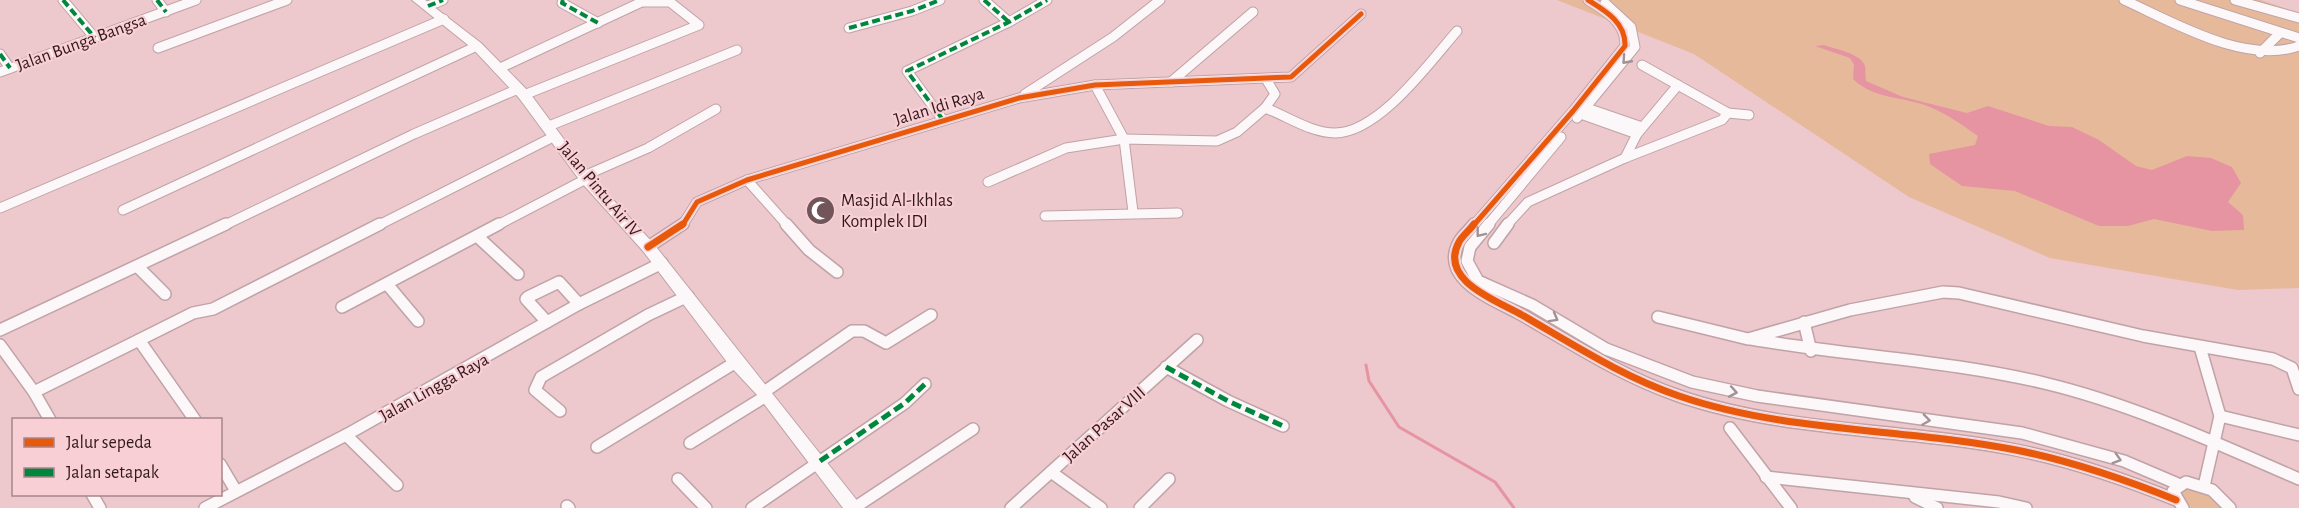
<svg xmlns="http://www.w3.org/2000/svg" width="2299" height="508" viewBox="0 0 2299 508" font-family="'Alegreya Sans',sans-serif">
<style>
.green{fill:#e6b99b}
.water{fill:#e694a1}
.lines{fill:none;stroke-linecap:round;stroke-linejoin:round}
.stream{stroke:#e694a1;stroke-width:3}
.building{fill:#c4a9b0}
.minor-far1-casing{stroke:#bfa3a7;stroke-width:11}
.minor-casing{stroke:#bfa3a7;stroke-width:14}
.secondary-casing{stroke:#bfa3a7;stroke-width:2}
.minor-far1{stroke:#fcf7f8;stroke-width:9}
.minor{stroke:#fcf7f8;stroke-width:11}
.secondary{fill:#fcf7f8;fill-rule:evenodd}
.quiet-far1{stroke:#00873e;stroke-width:4;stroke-dasharray:8 4;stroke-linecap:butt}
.quiet{stroke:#00873e;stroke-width:5;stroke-dasharray:10 5;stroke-linecap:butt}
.cycleway-far1-casing{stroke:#f8cfd4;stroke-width:8}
.cycleway-casing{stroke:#f8cfd4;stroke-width:10}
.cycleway-far1{stroke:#e8590c;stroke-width:5}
.cycleway{stroke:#e8590c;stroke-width:7}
.oneway{stroke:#a09295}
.labels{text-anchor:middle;stroke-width:4.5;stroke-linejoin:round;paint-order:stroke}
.street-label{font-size:18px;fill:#30171b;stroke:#f8cfd4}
.poi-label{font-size:18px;fill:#30171b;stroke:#f8cfd4;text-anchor:start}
</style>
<rect width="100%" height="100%" fill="#edc8cd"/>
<g class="green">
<path d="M1557,0H2261L2299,13V288L2238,290L2050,258L1909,197L1694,54Z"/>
<path d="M2190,488L2209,493L2221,508H2191L2182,494L2185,489Z"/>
</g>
<path class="water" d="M1824,45C1834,49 1861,53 1865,66C1866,71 1865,76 1866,81L1903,97L1967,113L1988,106L2049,126L2072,127L2099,140L2136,166L2152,170L2187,156L2211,158L2232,167L2241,183L2228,202L2243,215L2244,230L2212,231L2154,219L2128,226H2099L2015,191L1962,186L1930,164L1929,154L1975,145L1978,136C1962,125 1947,114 1930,107C1903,96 1875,100 1853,79L1854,65L1850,58L1815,46Z"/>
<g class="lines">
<path class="stream" d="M1366,365L1369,381L1399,427L1495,482L1514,508"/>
</g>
<path class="building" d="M826,203L830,212L814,217L810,208Z"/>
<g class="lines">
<defs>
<g id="minor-far1">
<path d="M63,0L95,38"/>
<path d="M157,0L166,12"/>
<path d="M563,0L562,3L598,23"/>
<path d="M984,0L1009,22"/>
<path d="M2124,0C2173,22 2245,65 2299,46"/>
<path d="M2180,0L2299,38"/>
<path d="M2235,0L2299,18"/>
<path d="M428,6L443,0"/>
<path d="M849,28L912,11L940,0"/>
<path d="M158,48L287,0"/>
<path d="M2260,53L2279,34"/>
<path d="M0,54L10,68"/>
<path d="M498,69L646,0"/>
<path d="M0,72L196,0"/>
<path d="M1266,79L1275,94L1265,108C1287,116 1311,133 1335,133C1379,133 1430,62 1457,31"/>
<path d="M1171,82L1253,12"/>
<path d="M1095,85L1124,139L1133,212"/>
<path d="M1025,94L1113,37L1160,0"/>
<path d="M524,95L699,25L670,2H644"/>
<path d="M1581,106L1642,127"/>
<path d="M1575,112L1637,134"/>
<path d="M1728,113L1749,115"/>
<path d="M1577,118L1635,47L1631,27L1605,3"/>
<path d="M943,120L907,71L1009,22L1047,0"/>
<path d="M549,126L737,50"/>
<path d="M1625,158L1637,134L1678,85"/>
<path d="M584,176L648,148L716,109"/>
<path d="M747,180L788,226"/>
<path d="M988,182L1066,148L1124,139L1217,141L1237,132L1265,108"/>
<path d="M0,208L444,19"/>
<path d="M123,210L477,46"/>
<path d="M1045,216L1178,213"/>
<path d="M223,226L414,134L518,89"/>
<path d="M377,226L555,136"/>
<path d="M496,226L586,179"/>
<path d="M682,226L697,202L747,180L1019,98L1095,85L1291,77L1361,14"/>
<path d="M1473,226L1573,111L1625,46C1626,23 1606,11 1588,0"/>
<path d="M1487,226L1561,137"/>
<path d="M1506,226L1528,202L1625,158L1722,120L1728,113L1642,65"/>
</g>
<g id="minor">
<path d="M786,224L809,250L837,272"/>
<path d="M1474,224C1470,230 1463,235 1459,242C1438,281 1498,301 1522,315C1574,345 1623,377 1679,396C1787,433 1905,428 2016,450C2071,461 2124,479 2176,500"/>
<path d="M1489,224L1470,247L1467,261L1478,281L1532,305L1606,349L1692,382L1757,396L2022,433L2124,461L2178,484"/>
<path d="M477,236L518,274"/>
<path d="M1494,243L1508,224"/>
<path d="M648,247L683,224"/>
<path d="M138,267L165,294"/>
<path d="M387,284L418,321"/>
<path d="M342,307L499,224"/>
<path d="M1658,317L1748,339L1850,310L1943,292L1959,293L2143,336L2273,359L2292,368L2299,389"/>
<path d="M547,322L526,299L528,297L559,282L579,304"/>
<path d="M1804,322L1811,351"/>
<path d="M0,330L226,224"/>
<path d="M1751,339C1848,356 1948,360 2044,383C2132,404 2216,443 2299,479"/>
<path d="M0,345L34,392L50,420"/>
<path d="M2200,347L2220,416L2204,486"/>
<path d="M1166,367L1228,401L1283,426"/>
<path d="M34,392L139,340"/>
<path d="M764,392L852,331H864L886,343L931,315"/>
<path d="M560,411L535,390L541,377L648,315L688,296"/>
<path d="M2220,416L2299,435"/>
<path d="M195,420L139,340L193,313L213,309L380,224"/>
<path d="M1730,428L1791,508"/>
<path d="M346,435L397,485"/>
<path d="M690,443L766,396"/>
<path d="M597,447L736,362"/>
<path d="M220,464L236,491"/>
<path d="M1051,472L1101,508"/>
<path d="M1766,477L1999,502L2026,508"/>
<path d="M678,479L706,508"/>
<path d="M92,494L100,508"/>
<path d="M1915,497L1937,508"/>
<path d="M567,506L569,508"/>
<path d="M205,508L346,435L579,304L662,263"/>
<path d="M752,508L905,403L925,384"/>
<path d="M854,508L973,429"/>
<path d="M1011,508L1197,340"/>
<path d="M1140,508L1169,479"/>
<path d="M2183,508L2173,491L2186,482L2212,490L2230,508"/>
</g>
<path id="secondary" d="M412,0H425L481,43L529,92L591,176L653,243L863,508H843L758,396L730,366L643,251L581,182L519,98L473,49Z"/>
</defs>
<use href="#minor-far1" class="minor-far1-casing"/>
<use href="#minor" class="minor-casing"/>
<use href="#secondary" class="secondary-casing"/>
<use href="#minor-far1" class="minor-far1"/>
<use href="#minor" class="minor"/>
<use href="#secondary" class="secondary"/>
<g class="quiet-far1">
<path d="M63,0L95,38"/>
<path d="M157,0L166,12"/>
<path d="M563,0L562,3L598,23"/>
<path d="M984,0L1009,22"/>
<path d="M428,6L443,0"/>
<path d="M849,28L912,11L940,0"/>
<path d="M0,54L10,68"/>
<path d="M943,120L907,71L1009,22L1047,0"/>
</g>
<g class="quiet">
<path d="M1166,367L1228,401L1283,426"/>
<path d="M820,461L905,403L925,384"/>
</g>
<defs>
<g id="cycleway-far1">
<path d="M682,226L697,202L747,180L1019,98L1095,85L1291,77L1361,14"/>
<path d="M1473,226L1573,111L1625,46C1626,23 1606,11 1588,0"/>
</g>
<g id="cycleway">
<path d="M1474,224C1470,230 1463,235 1459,242C1438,281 1498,301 1522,315C1574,345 1623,377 1679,396C1787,433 1905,428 2016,450C2071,461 2124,479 2176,500"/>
<path d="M648,247L683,224"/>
</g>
</defs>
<use href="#cycleway-far1" class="cycleway-far1-casing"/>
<use href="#cycleway" class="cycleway-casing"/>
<use href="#cycleway-far1" class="cycleway-far1"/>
<use href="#cycleway" class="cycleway"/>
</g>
<defs><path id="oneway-chevron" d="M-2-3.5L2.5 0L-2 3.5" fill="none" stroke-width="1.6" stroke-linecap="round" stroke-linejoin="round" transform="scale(1.5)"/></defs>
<g class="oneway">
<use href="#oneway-chevron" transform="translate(1626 60) rotate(132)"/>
<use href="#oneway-chevron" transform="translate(1480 233) rotate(128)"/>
<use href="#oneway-chevron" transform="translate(1554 318) rotate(29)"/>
<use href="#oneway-chevron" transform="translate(1733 392) rotate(10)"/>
<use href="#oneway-chevron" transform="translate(1926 420) rotate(8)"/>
<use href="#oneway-chevron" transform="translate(2117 459) rotate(17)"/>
</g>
<defs>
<symbol id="mosque-disc" viewBox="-11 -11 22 22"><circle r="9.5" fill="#725559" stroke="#f8cfd4"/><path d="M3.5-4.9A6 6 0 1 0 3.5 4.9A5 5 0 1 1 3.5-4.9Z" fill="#fff"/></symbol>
</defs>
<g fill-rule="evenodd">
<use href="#mosque-disc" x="804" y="194" width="33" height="33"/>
</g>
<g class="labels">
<g class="street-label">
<text transform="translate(81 42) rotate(-20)" y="6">Jalan Bunga Bangsa</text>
<text transform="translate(939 106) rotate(-17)" y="6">Jalan Idi Raya</text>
<text transform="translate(600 189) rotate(50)" y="6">Jalan Pintu Air IV</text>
<text transform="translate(434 387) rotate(-29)" y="6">Jalan Lingga Raya</text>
<text transform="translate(1104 424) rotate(-42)" y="6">Jalan Pasar VIII</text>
</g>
<g class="poi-label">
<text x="841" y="206">Masjid Al-Ikhlas<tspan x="841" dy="21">Komplek IDI</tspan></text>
</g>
</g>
<rect x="12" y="418" width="210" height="78" fill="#f8cfd4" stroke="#a8858a" stroke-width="1.5"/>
<rect x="24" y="438" width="30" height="9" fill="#e8590c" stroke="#a8858a" stroke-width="1.5"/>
<text x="66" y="448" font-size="18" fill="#30171b">Jalur sepeda</text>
<rect x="24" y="468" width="30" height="9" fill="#00873e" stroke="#a8858a" stroke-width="1.5"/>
<text x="66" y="478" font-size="18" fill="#30171b">Jalan setapak</text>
</svg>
